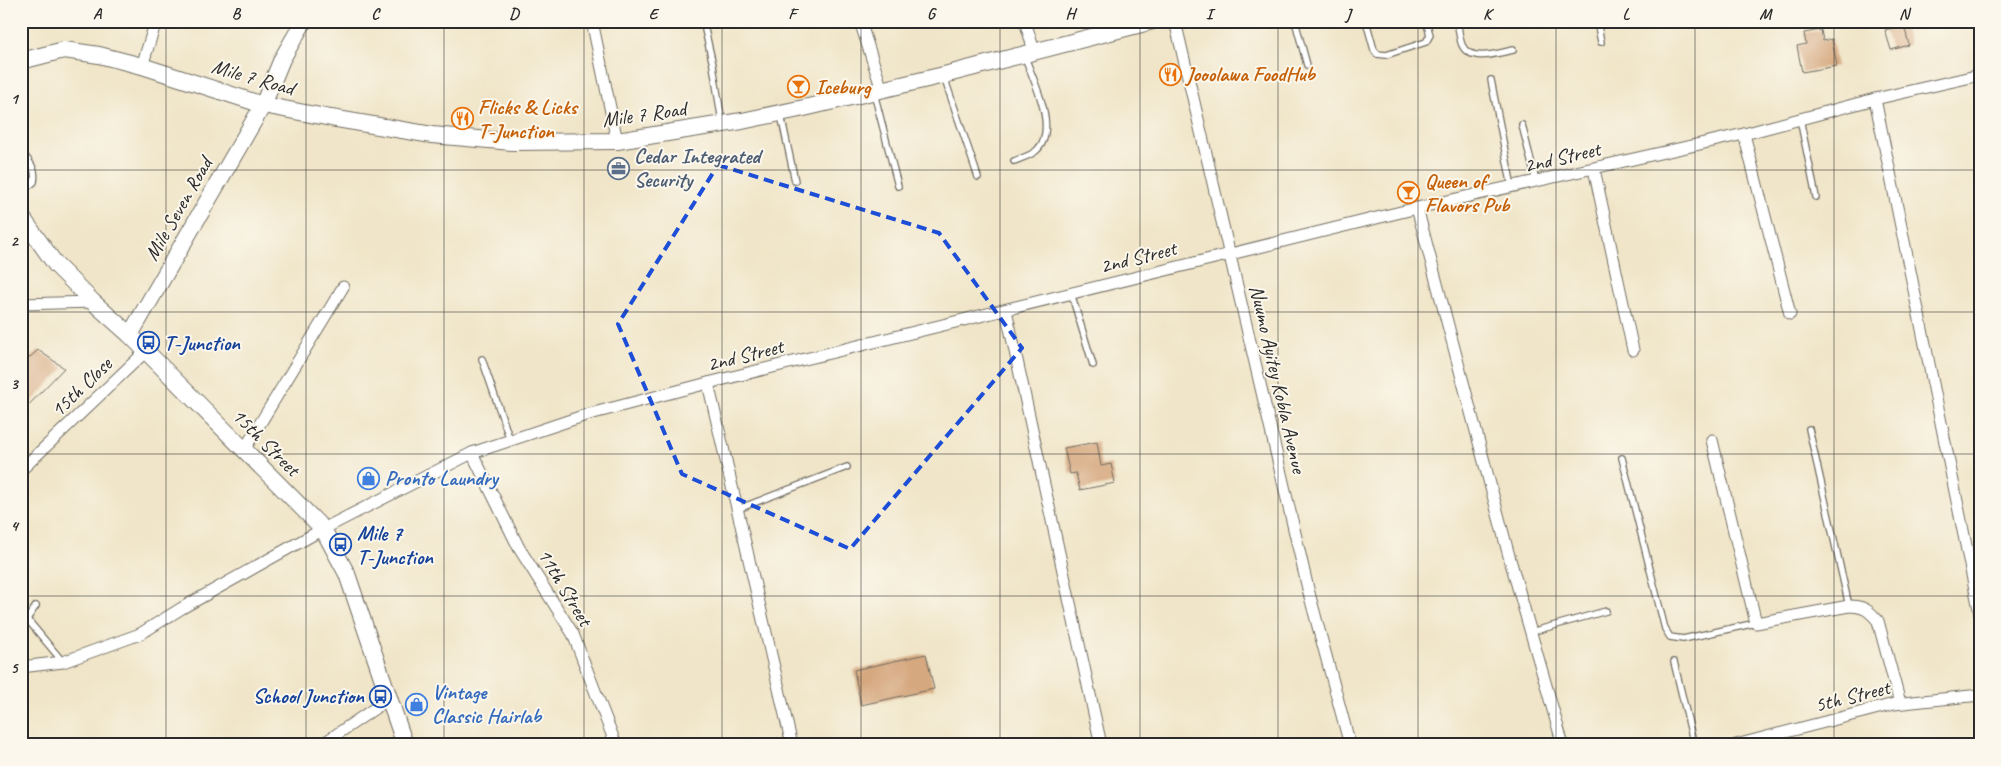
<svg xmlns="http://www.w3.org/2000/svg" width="2001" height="766" viewBox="0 0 2001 766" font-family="Caveat,sans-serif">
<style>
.building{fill:#d6a87f}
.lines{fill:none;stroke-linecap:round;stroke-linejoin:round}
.lane-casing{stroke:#706c62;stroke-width:8}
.street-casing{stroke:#706c62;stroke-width:13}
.secondary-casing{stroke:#706c62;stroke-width:18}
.lane{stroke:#fff;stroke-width:5.5}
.street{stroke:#fff;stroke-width:11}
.secondary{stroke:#fff;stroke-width:16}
.marked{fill:none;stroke:#1d4ed8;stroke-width:4;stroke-dasharray:10 6;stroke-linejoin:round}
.grid{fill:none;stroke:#2b2b2b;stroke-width:1;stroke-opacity:0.55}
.labels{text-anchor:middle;stroke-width:4;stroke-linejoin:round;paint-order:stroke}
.food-label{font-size:21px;font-weight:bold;fill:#c56008;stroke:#fbf7ec;text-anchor:start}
.street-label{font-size:21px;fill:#2b2b2b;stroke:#fbf7ec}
.service-label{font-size:21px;font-weight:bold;fill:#4e5e75;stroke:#fbf7ec;text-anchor:start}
.transit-label{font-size:21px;font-weight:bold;fill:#164399;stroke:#fbf7ec;text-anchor:start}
.shop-label{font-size:21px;font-weight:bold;fill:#366cbe;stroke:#fbf7ec;text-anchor:start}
.neatline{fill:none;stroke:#2b2b2b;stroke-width:2}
.grid-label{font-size:16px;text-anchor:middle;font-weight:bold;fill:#2b2b2b}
</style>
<rect width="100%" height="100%" fill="#fbf7ec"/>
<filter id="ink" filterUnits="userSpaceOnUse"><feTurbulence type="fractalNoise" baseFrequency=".02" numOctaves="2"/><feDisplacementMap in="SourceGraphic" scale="10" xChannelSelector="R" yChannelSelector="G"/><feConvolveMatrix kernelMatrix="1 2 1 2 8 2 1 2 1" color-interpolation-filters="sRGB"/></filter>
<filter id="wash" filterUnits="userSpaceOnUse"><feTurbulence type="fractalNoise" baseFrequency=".0096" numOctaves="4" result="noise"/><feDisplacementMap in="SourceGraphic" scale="20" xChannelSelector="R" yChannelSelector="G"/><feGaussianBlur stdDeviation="1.12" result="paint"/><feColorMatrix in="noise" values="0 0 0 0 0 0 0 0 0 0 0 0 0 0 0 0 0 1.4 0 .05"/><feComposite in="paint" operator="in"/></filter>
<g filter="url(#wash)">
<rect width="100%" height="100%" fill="#f0e5c8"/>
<g id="blocks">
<g class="building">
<path d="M1904,25L1909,45L1891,50L1885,30Z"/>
<path d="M1821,30L1823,41L1832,39L1837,66L1802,72L1797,46L1806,44L1804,33Z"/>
<path d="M38,350L64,368L21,413V365Z"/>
<path d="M1097,442L1101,466L1111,464L1115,483L1080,490L1076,473L1070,474L1064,448Z"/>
<path d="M926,654L934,689L861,705L854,670Z"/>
</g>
</g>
</g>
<g filter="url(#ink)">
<use href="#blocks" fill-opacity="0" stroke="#706c62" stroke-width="1"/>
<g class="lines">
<defs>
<g id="lane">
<path d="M703,21L713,65L722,122"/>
<path d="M1295,21L1307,65"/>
<path d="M1366,21L1374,50L1377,54L1386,55L1426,42L1430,35L1426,21"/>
<path d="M1457,21C1459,29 1459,38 1462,45C1470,63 1499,53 1513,50"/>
<path d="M1597,21L1601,42"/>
<path d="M1544,22L1549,21"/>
<path d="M944,77L978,177"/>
<path d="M1491,80L1512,187"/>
<path d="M874,93L898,186"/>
<path d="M781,115L795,181"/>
<path d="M1800,119L1816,197"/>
<path d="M1522,125L1536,181"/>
<path d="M21,151C29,162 37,168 34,182L21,192"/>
<path d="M1014,161C1022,158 1033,155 1038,149C1058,127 1033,80 1025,57"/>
<path d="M1071,293L1093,365"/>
<path d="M482,359L510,440"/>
<path d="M1809,429L1849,606"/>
<path d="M1622,458L1665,629L1670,637L1683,639L1756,623"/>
<path d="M738,509L847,467"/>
<path d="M36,606L27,619L63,662"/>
<path d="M1531,632L1606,611"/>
<path d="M1674,662L1694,745"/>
</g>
<g id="street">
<path d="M592,21L617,141"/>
<path d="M860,21L882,90"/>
<path d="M1025,21L1034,51"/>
<path d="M1175,21L1309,593L1350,745"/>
<path d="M142,66L156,21"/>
<path d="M1875,99L1980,614"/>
<path d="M1744,134L1790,314"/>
<path d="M1594,169L1633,350"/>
<path d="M1417,208L1509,556L1563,745"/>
<path d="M21,304L93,302"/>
<path d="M1006,310L1101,745"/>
<path d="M708,383L792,745"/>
<path d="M1712,440L1756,623L1849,606C1863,606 1869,610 1878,621L1900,703"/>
<path d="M244,450L343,287"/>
<path d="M472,453L519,548L573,634L616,745"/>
<path d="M21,470L146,351"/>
<path d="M21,667L63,662L140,634L182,608L323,529L472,453L586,415L708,383L1417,208L1744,134L1875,99L1980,75"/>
<path d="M321,745L390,698"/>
<path d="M1736,745L1894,704L1980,695"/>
</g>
<g id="secondary">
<path d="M21,61L64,50L99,55L142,66L263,105L331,118L432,135L512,142L617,141L742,121L804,108L944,75L1153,21"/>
<path d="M21,216L56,265L93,302L130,335L323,529L347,574L405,745"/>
<path d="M130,335L263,105L282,59L304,21"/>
</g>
</defs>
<use href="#lane" class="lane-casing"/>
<use href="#street" class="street-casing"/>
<use href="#secondary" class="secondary-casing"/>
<use href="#lane" class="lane"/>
<use href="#street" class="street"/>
<use href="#secondary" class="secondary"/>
</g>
</g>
<path class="marked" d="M718,165L939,233L1022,348L850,549L682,474L618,324Z"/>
<path class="grid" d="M166,21V745M306,21V745M444,21V745M584,21V745M722,21V745M861,21V745M1000,21V745M1140,21V745M1278,21V745M1418,21V745M1556,21V745M1695,21V745M1834,21V745M21,170H1980M21,312H1980M21,454H1980M21,596H1980"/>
<defs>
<symbol id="restaurant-ring" viewBox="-11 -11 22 22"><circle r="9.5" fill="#fbf7ec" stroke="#e8710a" stroke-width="1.5"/><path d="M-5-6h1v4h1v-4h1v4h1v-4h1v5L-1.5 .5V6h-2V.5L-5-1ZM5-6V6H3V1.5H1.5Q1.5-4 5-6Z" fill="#e8710a"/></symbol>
<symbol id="bar-ring" viewBox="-11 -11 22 22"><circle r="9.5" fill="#fbf7ec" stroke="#e8710a" stroke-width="1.5"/><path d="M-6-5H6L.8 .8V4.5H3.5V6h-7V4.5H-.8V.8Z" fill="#e8710a"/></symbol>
<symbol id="office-ring" viewBox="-11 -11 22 22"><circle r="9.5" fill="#fbf7ec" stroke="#5c6f8a" stroke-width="1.5"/><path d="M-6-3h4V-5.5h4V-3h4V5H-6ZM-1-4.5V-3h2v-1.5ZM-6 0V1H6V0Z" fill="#5c6f8a"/></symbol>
<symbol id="bus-ring" viewBox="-11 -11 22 22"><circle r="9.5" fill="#fbf7ec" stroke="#1a4fb4" stroke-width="1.5"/><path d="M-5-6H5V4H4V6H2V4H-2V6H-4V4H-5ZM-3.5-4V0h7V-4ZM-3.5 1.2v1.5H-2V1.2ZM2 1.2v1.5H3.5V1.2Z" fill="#1a4fb4"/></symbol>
<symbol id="shop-ring" viewBox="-11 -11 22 22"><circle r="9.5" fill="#fbf7ec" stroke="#3f7fe0" stroke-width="1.5"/><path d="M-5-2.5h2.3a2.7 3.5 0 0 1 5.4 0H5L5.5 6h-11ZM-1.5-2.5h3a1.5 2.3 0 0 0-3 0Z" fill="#3f7fe0"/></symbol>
</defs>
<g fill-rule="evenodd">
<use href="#restaurant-ring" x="1158" y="62" width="25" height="25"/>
<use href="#bar-ring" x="786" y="74" width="25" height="25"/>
<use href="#restaurant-ring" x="450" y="106" width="25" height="25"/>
<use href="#office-ring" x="606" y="156" width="25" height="25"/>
<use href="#bar-ring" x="1396" y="180" width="25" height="25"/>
<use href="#bus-ring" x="136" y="330" width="25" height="25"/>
<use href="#shop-ring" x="356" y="466" width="25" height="25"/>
<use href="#bus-ring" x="328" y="532" width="25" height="25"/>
<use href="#bus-ring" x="368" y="684" width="25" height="25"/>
<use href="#shop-ring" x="404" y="692" width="25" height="25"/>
</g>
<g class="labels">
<g class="food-label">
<text x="1186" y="81">Jooolawa FoodHub</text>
<text x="815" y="94">Iceburg</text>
<text x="478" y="114">Flicks &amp; Licks<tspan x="478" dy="24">T-Junction</tspan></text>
<text x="1425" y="188">Queen of<tspan x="1425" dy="24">Flavors Pub</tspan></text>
</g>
<g class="street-label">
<text transform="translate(253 77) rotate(16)" y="7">Mile 7 Road</text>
<text transform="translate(644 114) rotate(-8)" y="7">Mile 7 Road</text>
<text transform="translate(1562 157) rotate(-13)" y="7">2nd Street</text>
<text transform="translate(178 209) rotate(-60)" y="7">Mile Seven Road</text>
<text transform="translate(1138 257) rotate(-14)" y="7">2nd Street</text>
<text transform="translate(745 355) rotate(-14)" y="7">2nd Street</text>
<text transform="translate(1278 379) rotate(77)" y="7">Nuumo Ayitey Kobla Avenue</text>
<text transform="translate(81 387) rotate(-44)" y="7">15th Close</text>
<text transform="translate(266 442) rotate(45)" y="7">15th Street</text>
<text transform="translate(565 587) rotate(59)" y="7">11th Street</text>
<text transform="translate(1852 696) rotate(-14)" y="7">5th Street</text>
</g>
<g class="service-label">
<text x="634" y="163">Cedar Integrated<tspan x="634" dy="24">Security</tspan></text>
</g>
<g class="transit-label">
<text x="164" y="350">T-Junction</text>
<text x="357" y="540">Mile 7<tspan x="357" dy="24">T-Junction</tspan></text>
<text x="364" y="703" text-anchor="end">School Junction</text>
</g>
<g class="shop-label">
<text x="385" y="485">Pronto Laundry</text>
<text x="432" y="699">Vintage<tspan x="432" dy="24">Classic Hairlab</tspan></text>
</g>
</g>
<rect width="2001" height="766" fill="none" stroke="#fbf7ec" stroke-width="55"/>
<rect x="28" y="28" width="1946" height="710" class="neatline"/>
<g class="grid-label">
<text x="97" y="19">A</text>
<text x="236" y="19">B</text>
<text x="375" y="19">C</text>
<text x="514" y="19">D</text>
<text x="653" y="19">E</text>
<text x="792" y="19">F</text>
<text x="931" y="19">G</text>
<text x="1070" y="19">H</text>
<text x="1209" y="19">I</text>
<text x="1348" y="19">J</text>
<text x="1487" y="19">K</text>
<text x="1626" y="19">L</text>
<text x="1765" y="19">M</text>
<text x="1904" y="19">N</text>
<text x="14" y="104">1</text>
<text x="14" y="246">2</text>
<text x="14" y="389">3</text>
<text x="14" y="531">4</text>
<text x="14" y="673">5</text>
</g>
</svg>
